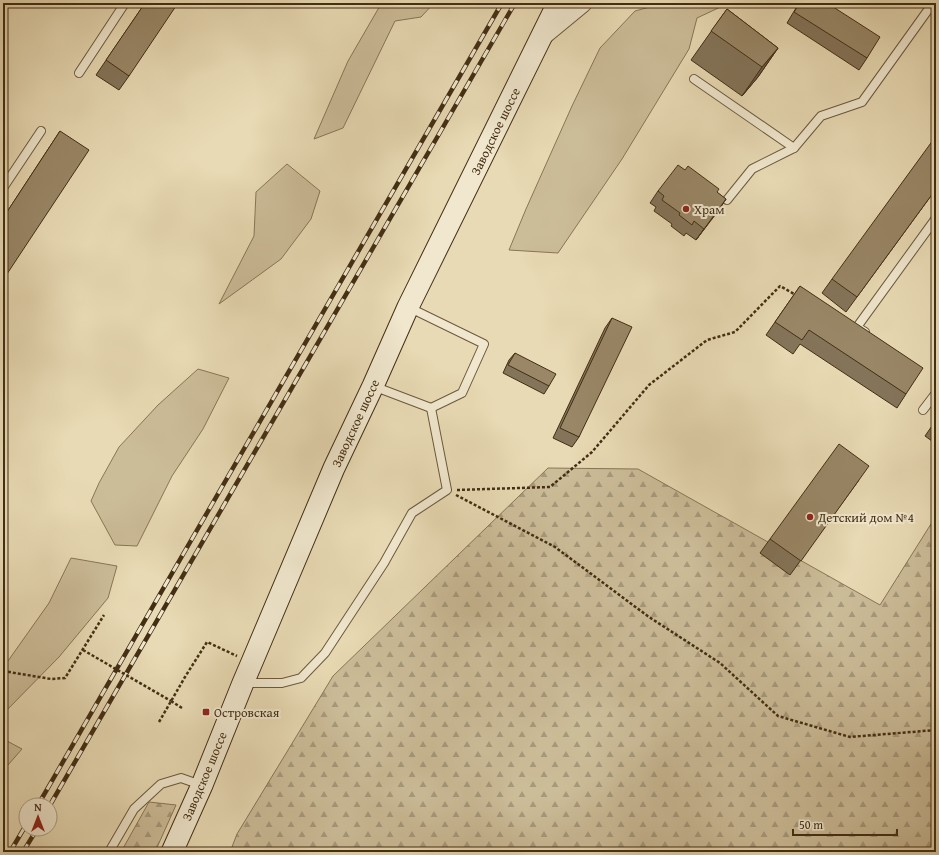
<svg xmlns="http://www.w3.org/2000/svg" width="939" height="855" viewBox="0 0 939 855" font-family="'Gentium Book Plus',serif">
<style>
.grass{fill:#ccbd99;stroke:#887656}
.forest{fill:url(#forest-firs);stroke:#887656}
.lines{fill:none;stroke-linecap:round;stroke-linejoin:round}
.service-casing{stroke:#6c593b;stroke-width:10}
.tertiary-casing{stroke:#6c593b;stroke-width:21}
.secondary-casing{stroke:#432e13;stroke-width:23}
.path{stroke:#432e13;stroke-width:2.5;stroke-dasharray:3 2;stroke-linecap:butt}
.service{stroke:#f0e7ce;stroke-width:8}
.tertiary{stroke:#f0e7ce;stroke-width:19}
.secondary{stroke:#f0e7ce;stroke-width:21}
.rail-casing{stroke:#432e13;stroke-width:4.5}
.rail{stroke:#f0e7ce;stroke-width:3;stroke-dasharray:9;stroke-linecap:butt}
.path-bridge{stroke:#432e13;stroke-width:2.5;stroke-dasharray:3 2;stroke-linecap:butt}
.wall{fill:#847459;stroke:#432e13}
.shaded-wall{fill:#6b5e48;stroke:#432e13}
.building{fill:#998767;stroke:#432e13}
.poi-dot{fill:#8f2418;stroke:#f0e7ce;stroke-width:1.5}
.labels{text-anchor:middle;stroke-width:4;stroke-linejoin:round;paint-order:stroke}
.street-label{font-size:13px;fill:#432e13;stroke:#f0e7ce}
.poi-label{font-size:13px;fill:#432e13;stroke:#f0e7ce;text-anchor:start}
</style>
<defs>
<pattern id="forest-firs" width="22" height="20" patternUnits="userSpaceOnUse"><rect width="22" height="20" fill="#ccbd99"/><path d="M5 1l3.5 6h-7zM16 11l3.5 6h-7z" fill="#a79a7c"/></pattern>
</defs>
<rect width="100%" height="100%" fill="#e8dab4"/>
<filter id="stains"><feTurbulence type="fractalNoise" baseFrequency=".005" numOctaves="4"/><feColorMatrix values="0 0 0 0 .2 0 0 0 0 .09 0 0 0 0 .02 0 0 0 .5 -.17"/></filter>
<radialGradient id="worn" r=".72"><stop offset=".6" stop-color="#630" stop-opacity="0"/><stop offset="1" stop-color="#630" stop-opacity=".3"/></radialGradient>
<g class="grass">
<path d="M383,3H434L421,17L395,21L343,128L314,139L348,61L381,4Z"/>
<path d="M664,3H729L697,18L689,49L622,159L558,253L509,250L526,209L572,106L600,48L635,11Z"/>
<path d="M287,164L320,191L311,219L281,259L248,283L219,304L254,236L256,192Z"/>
<path d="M198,369L229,378L203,429L172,476L137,546L115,545L91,501L99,483L119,447L158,405Z"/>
<path d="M71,558L117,566L108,598L59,657L3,714V668L49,603Z"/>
<path d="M3,741H7L22,749L8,765L3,770Z"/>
</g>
<g class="forest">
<path d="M548,468L638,469L880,605L936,516V852H230L237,834L333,676Z"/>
<path d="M149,802L176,805L155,852H121Z"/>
</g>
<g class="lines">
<defs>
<g id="service">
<path d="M79,73L125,3"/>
<path d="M694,79L794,148"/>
<path d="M3,188L41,131"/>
<path d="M727,200L752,169L794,148L821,116L862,102L933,3"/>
<path d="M865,332L857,327L936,218"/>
<path d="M373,386L431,408"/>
<path d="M923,410L936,393"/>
<path d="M243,683H282L301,678L325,653L384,563L412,513L447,490L431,408L462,393L484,344L408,307"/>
<path d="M109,852L134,809L161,784L181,778L201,785"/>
</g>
<path id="tertiary" d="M542,36L582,3"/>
<path id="secondary" d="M172,852L202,785L243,683L252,662L334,468L373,386L408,307L558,3"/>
</defs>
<use href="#service" class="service-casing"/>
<use href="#tertiary" class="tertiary-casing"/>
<use href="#secondary" class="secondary-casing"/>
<g class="path">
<path d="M457,490L550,487L592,452L649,385L707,340L735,332L780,286L796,295"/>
<path d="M456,495L555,547L649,617L720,663L778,716L850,737L936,730"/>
<path d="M3,671L51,679L65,678L104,615"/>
<path d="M171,701L182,708"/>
<path d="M159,722L185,677L207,642L237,656"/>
</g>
<use href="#service" class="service"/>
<use href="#tertiary" class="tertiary"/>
<use href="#secondary" class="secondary"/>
<defs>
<g id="rail">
<path d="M38,805L502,3"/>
<path d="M50,805L515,3"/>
<path d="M10,852L26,825"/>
<path d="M23,852L37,829"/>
</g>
</defs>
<use href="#rail" class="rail-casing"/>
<use href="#rail" class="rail"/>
<path class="path-bridge" d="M83,650L171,701"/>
</g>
<g class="wall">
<path d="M145,3L129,76L119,90L96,75Z"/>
<path d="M799,3H827L867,58L859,70L787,23Z"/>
<path d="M727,9L778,48L758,77L742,96L691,60Z"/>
<path d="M60,131L3,280V218Z"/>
<path d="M685,170L726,199L696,240L686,233L684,236L671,226L672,224L654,211L656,207L650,203L658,191Z"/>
<path d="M936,189L846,312L822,293L832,279Z"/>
<path d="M800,286L906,394L897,408L800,344L793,354L766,335Z"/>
<path d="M612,318L579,437L572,447L553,438L605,328Z"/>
<path d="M515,353L549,386L544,394L503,373L509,360Z"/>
<path d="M936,420V444L925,436Z"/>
<path d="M859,480L790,575L760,553L770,539Z"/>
</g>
<g class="shaded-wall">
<path d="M778,48L758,77L742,96L762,67Z"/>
<path d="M726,199L719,210L696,240L704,229Z"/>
</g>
<g class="building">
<path d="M145,3H178L129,76L106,60Z"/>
<path d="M800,3H827L880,37L867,58L794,12Z"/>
<path d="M727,9L778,48L762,67L711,31Z"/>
<path d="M60,131L89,150L3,280V218Z"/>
<path d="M936,136V189L857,297L832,279Z"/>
<path d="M678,165L685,170L688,166L719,189L717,192L726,199L704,229L694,221L692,225L679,215L680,213L662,200L664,196L658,191Z"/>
<path d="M800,286L923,368L906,394L809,330L802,340L775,322Z"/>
<path d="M612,318L632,327L579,437L560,428Z"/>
<path d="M515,353L556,374L549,386L508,365Z"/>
<path d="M839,444L869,466L801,561L770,539Z"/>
</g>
<g class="poi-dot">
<circle cx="686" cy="209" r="4"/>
<circle cx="810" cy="517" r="4"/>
<rect x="202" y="708" width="8" height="8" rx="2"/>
</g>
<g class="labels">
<g class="street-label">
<text transform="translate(495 131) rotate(-64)" y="5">Заводское шоссе</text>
<text transform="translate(355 423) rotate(-65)" y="5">Заводское шоссе</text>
<text transform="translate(204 776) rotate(-67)" y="5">Заводское шоссе</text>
</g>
<g class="poi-label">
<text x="694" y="214">Храм</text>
<text x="818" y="522">Детский дом №4</text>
<text x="214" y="717">Островская</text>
</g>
</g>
<rect width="939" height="855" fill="none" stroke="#e8dab4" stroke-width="16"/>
<rect x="4" y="4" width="931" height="847" fill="none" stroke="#432e13" stroke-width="2"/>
<rect x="8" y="8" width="923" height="839" fill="none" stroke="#432e13"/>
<g transform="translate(38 817)"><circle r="19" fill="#f0e7ce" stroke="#ab9d83"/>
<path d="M0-3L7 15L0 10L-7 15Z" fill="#8f2418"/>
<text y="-6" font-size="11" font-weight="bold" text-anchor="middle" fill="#432e13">N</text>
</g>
<path d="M793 829v6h104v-6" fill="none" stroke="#432e13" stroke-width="2"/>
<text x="799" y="829" font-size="12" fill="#432e13" stroke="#f0e7ce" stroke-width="3" paint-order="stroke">50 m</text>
<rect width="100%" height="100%" filter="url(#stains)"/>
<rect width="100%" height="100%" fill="url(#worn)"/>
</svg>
